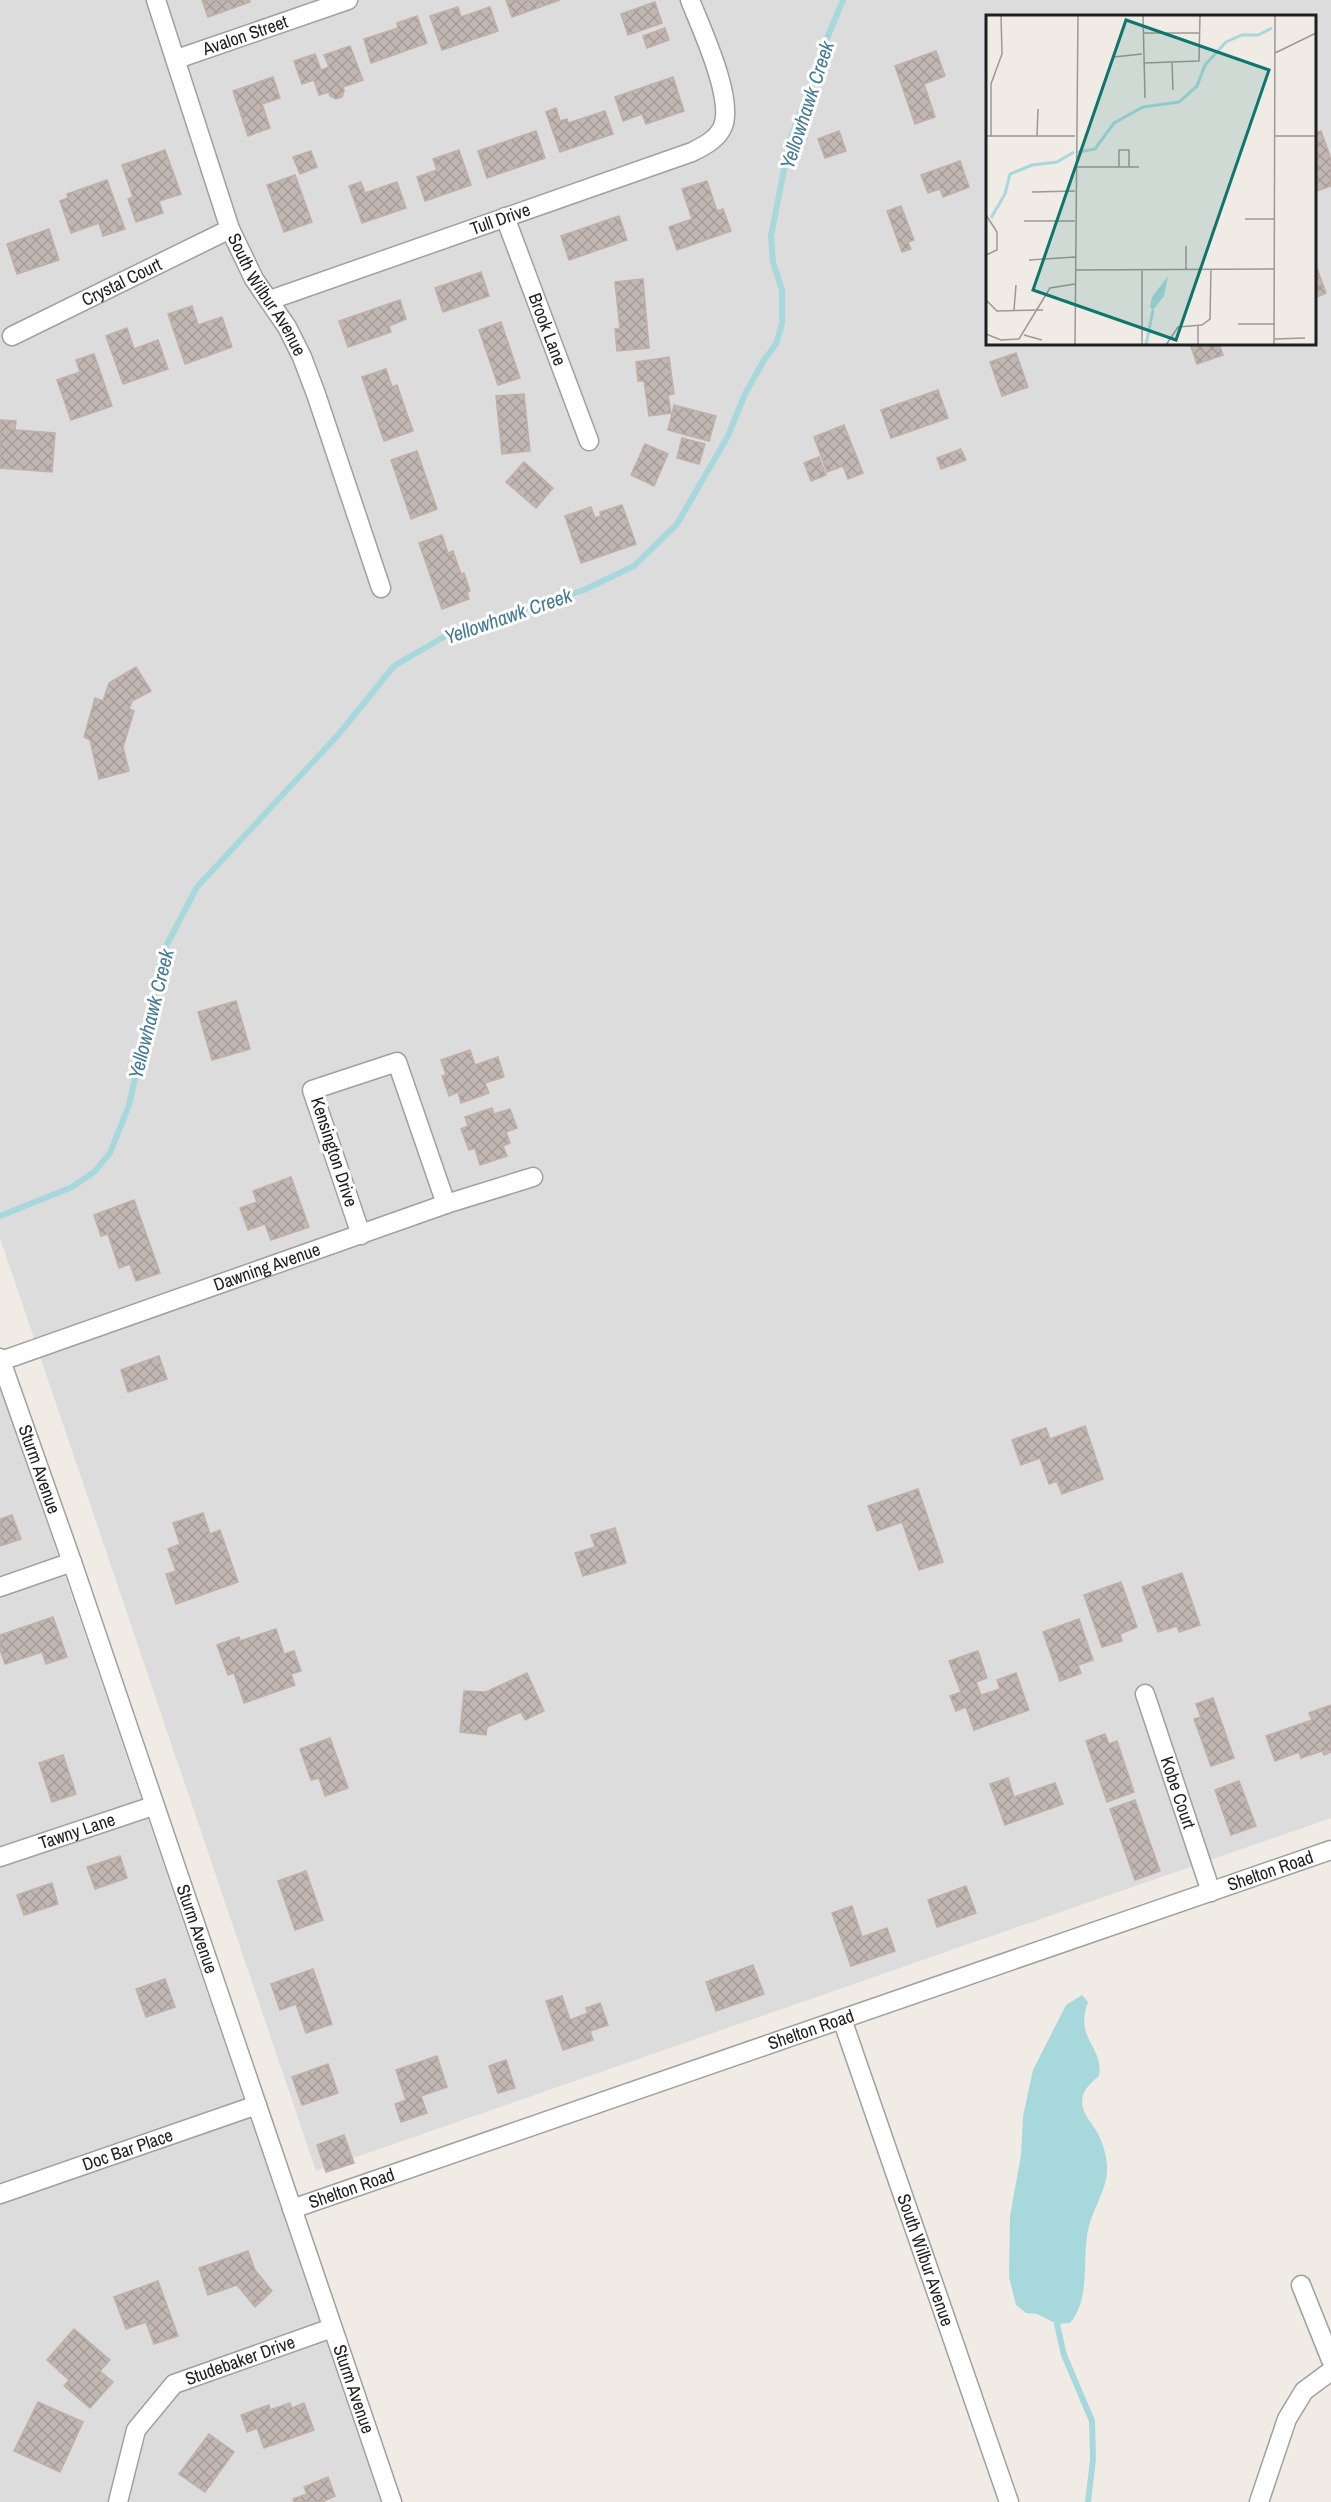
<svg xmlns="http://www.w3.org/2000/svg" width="1331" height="2502" viewBox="0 0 1331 2502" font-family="'Archivo Narrow',sans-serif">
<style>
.residential{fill:#dddcdc;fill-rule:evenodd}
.water{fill:#a7d9dc}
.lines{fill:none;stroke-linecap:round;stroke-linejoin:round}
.stream{stroke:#a7d9dc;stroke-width:6}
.building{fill:url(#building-cross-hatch);stroke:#c1afa8;stroke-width:1.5}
.street-casing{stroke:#a0a0a0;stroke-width:21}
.street{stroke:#fff;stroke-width:18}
.labels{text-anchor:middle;stroke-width:6;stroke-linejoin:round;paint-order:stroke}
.street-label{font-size:18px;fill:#1f1f1f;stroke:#fff}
.water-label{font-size:20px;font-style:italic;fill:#447a96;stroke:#fff}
.inset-river{fill:none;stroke:#a7d9dc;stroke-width:3}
.inset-road{fill:none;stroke:#9c9996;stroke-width:1.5}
.view{fill:#0f766e;fill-opacity:0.15;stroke:#0f766e;stroke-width:3}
.inset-edge{fill:none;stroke:#1f1f1f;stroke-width:3}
</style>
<defs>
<pattern id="building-cross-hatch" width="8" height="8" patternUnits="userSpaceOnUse" patternTransform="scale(1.5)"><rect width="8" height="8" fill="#c0b6b2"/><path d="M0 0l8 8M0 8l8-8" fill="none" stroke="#a59c99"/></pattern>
</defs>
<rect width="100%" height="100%" fill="#f0ebe5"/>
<g class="residential">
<path d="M0,0H1331V1818L316,2171L0,1238ZM988,16H1314V344H988Z"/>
<path d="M0,1386L381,2502H0Z"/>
</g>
<path class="water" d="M1082,1995L1088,2002C1074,2039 1104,2046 1099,2076C1090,2083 1082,2091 1082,2102C1083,2117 1095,2125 1100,2138C1104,2146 1106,2156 1107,2165C1109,2186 1094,2206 1089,2226C1081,2257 1092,2297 1070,2323L1057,2324L1037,2314L1026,2313L1016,2305L1009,2277L1010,2216L1021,2155L1023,2116L1033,2070L1066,2005Z"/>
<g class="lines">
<g class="stream">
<path d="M0,1216L72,1187L94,1172L110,1153L129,1105L164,950L197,887L338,735L394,666L454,631L584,590L634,566L677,524L728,436L745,394L764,360L776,344L782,324V290L773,262L771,236L789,144L825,43L843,0"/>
<path d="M1057,2324L1064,2355L1092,2421L1093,2459L1088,2502"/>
</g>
</g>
<g class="building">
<path d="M202,0H250V2L208,17Z"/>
<path d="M506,0H560L512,17Z"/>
<path d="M655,2L662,23L628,35L621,14Z"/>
<path d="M458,7L461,17L490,7L498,31L442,50L430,16Z"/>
<path d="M417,16L427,43L371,63L364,39L398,28L397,23Z"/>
<path d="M665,28L669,40L647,48L643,36Z"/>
<path d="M350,46L363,80L343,87L344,91L342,97L336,99L330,96L329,92L319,95L314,80L302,84L294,61L315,54L321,70L329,67L324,55Z"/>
<path d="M936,51L945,76L924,84L935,117L915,124L895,66Z"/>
<path d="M273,77L280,98L262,104L270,128L248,136L233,91Z"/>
<path d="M673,77L684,111L646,124L642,114L623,121L615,97Z"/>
<path d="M556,108L560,121L567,119L568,123L605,111L613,134L560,152L546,112Z"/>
<path d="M536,131L545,158L487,178L478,151Z"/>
<path d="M839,131L846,151L825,158L818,139Z"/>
<path d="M1321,131L1331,159V186L1314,192V133Z"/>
<path d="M165,150L181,194L159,201L163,213L136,222L128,199L133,197L122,165Z"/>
<path d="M459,150L471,185L425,201L417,177L437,170L433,159Z"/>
<path d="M311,151L317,167L300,174L293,157Z"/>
<path d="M960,161L969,187L943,197L940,189L928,193L921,175Z"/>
<path d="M295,175L312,222L284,232L267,185Z"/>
<path d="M107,180L125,229L103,236L99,223L71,233L60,201L68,198L67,194Z"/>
<path d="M707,181L717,211L723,209L731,231L677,250L669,227L692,219L682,189Z"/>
<path d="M361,182L365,193L397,182L406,208L362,223L349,186Z"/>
<path d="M901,206L914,240L908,242L911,249L902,252L887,211Z"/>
<path d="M619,216L627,240L569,260L561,236Z"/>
<path d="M49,229L59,260L17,274L7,244Z"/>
<path d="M1314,260L1326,293L1314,298Z"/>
<path d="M481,272L489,296L443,312L435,288Z"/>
<path d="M643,279L649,348L617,351L615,329H620L615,282Z"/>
<path d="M400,300L406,319L389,326L391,332L348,347L339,321Z"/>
<path d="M192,306L198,325L222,317L232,347L185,364L168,314Z"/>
<path d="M501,322L520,378L498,385L479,330Z"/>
<path d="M127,328L134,349L158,340L168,369L123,384L106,336Z"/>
<path d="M1190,344H1219L1223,355L1197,364Z"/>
<path d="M1016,353L1028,387L1002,396L990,362Z"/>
<path d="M94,354L112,406L71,420L57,380L80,372L76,360Z"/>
<path d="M669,357L674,394L668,395L671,413L649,416L644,381H638L636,362Z"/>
<path d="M386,369L392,387L397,385L413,431L384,441L362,377Z"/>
<path d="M938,390L948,418L891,438L881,410Z"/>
<path d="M524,394L530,451L502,454L496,396Z"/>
<path d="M674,405L716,416L709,441L668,430Z"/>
<path d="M0,420L16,421L15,430L55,433L52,472L0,468Z"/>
<path d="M844,425L863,473L848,479L843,466L827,472L814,437Z"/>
<path d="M682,438L705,444L699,464L677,458Z"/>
<path d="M645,444L668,454L654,486L631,475Z"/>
<path d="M961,449L966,460L941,469L937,458Z"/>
<path d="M417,451L437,509L411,519L391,460Z"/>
<path d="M819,457L826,475L811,481L804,463Z"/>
<path d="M524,462L553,488L536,508L506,482Z"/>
<path d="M622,505L636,544L581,563L565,516L591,507L595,518L601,516L600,512Z"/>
<path d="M442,535L448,553L453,551L461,574L464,573L470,591L467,592L469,599L442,609L419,543Z"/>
<path d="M136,667L151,691L132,701L129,709L134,711L123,747L129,771L99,779L90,740L84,737L95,698L103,701L109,683Z"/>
<path d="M236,1001L250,1049L212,1060L198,1012Z"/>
<path d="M470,1050L475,1065L498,1057L504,1077L485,1083L489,1093L461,1103L458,1092L449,1096L442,1076L446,1075L441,1060Z"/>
<path d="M492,1108L494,1114L510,1109L517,1128L506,1132L510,1143L503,1146L507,1156L480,1165L475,1148L469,1150L461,1129L468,1126L465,1117Z"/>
<path d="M291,1177L309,1227L271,1240L265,1224L248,1230L240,1208L257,1202L253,1191Z"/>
<path d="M134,1200L160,1273L136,1281L130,1264L119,1268L108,1234L101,1236L94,1215Z"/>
<path d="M159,1356L167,1379L128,1392L121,1370Z"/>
<path d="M1085,1426L1103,1479L1062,1494L1057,1481L1049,1484L1040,1458L1021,1465L1012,1440L1046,1428L1050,1439Z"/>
<path d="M918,1489L943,1562L919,1570L902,1522L877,1531L868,1506Z"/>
<path d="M203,1513L210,1534L220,1530L238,1582L176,1604L166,1574L176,1571L168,1549L180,1544L173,1523Z"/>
<path d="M12,1515L21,1539L0,1546V1519Z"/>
<path d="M615,1528L626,1563L583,1576L575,1553L595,1547L591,1535Z"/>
<path d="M1182,1573L1200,1625L1179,1632L1177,1626L1158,1632L1142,1587Z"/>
<path d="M1121,1582L1137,1627L1120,1634L1122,1641L1102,1647L1084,1595Z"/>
<path d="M53,1617L67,1657L46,1664L42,1652L5,1664L0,1649V1635Z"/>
<path d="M1079,1619L1093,1660L1078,1665L1081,1673L1060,1681L1043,1632Z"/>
<path d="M276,1629L284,1654L294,1651L301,1671L291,1674L295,1685L244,1703L234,1673L228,1675L217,1645L239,1637L240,1641Z"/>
<path d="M978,1651L987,1678L976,1682L981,1695L1000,1689L997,1680L1016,1673L1029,1710L974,1730L966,1707L956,1711L950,1696L961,1692L949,1661Z"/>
<path d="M527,1673L544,1711L525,1720L521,1712L487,1727L486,1735L460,1732L464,1691L486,1692Z"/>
<path d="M1213,1698L1234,1758L1211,1766L1194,1719L1201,1717L1196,1704Z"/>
<path d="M1331,1705V1752L1324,1755L1322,1751L1301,1758L1299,1752L1275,1761L1266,1736L1312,1720L1309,1713Z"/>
<path d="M1105,1734L1109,1744L1117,1741L1134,1792L1107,1802L1086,1741Z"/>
<path d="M330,1738L348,1788L325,1796L319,1778L311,1780L300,1749Z"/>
<path d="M63,1755L76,1794L52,1802L39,1763Z"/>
<path d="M1008,1778L1014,1797L1055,1783L1063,1804L1005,1825L990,1784Z"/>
<path d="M1239,1781L1256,1826L1231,1835L1215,1790Z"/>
<path d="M1135,1800L1160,1871L1135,1880L1110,1809Z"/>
<path d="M120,1856L127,1878L95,1889L87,1867Z"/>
<path d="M306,1871L323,1920L295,1930L278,1881Z"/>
<path d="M52,1883L58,1904L24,1915L17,1895Z"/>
<path d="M966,1886L976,1913L937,1927L928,1900Z"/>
<path d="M852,1906L862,1937L887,1928L895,1951L851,1966L832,1913Z"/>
<path d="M753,1965L764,1994L716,2011L706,1982Z"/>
<path d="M313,1969L332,2024L306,2033L296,2004L280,2010L271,1984Z"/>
<path d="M165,1979L175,2007L146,2017L136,1989Z"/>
<path d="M562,1996L570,2020L588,2013L586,2008L600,2003L608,2025L590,2031L593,2040L563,2050L546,2001Z"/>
<path d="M437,2056L447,2087L421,2096L427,2113L401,2122L395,2104L406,2100L396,2070Z"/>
<path d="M506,2060L515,2088L498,2093L489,2066Z"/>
<path d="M328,2064L338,2093L302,2105L292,2077Z"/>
<path d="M344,2135L354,2163L326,2172L317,2145Z"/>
<path d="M248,2251L255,2270L272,2291L255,2307L237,2285L208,2295L199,2268Z"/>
<path d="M158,2281L178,2336L154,2344L146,2322L126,2329L114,2297Z"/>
<path d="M74,2329L110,2360L100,2371L113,2382L90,2408L64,2386L69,2380L47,2360Z"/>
<path d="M38,2402L83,2422L60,2472L14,2451Z"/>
<path d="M290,2403L292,2408L304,2403L314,2430L264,2448L257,2428L247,2432L241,2415L269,2405L270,2410Z"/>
<path d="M209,2434L234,2452L205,2492L179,2474Z"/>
<path d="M328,2477L335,2496L322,2502H294L293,2499L307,2494L304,2487Z"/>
</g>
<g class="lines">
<defs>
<g id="street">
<path id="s1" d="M156,0L230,229L254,279L287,327L302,357L316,394L381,588"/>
<path id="s2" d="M177,59L348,0"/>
<path id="s3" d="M505,217L589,441"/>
<path id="s4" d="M270,300L692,152C704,146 718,139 723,126C734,98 701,28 690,0"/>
<path id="s5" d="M12,336L230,229"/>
<path d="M361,1235L312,1090L397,1062L446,1204"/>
<path id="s6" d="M0,1358L72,1562L392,2502"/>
<path id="s7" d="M1,1361L446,1204L533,1177"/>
<path d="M0,1587L72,1562"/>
<path id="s8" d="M1145,1694L1211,1892"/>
<path id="s9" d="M0,1857L153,1806"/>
<path id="s10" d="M842,2019L1009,2502"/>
<path id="s11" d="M0,2194L257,2105"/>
<path id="s12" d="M292,2209L1331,1850"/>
<path d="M1301,2285L1331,2360"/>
<path id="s13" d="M118,2502L136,2430L174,2384L332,2328"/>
<path d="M1259,2502L1287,2419L1304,2391L1331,2371"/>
</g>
</defs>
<use href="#street" class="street-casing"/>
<use href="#street" class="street"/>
</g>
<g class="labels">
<g class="street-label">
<text dy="6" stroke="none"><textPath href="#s2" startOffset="72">Avalon Street</textPath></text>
<text dy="6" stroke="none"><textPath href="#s4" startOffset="244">Tull Drive</textPath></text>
<text dy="6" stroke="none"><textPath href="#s5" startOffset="122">Crystal Court</textPath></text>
<text dy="6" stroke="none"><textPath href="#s1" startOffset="316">South Wilbur Avenue</textPath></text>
<text dy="6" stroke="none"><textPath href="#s3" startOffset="120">Brook Lane</textPath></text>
<text transform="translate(334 1152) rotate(72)" y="6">Kensington Drive</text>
<text dy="6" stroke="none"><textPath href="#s7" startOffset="282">Dawning Avenue</textPath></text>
<text dy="6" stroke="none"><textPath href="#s6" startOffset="118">Sturm Avenue</textPath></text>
<text dy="6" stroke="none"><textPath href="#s8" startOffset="104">Kobe Court</textPath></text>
<text dy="6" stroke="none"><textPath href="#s9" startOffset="81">Tawny Lane</textPath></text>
<text dy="6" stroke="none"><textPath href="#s12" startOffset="1035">Shelton Road</textPath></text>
<text dy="6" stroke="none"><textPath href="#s6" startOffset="604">Sturm Avenue</textPath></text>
<text dy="6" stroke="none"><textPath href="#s12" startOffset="549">Shelton Road</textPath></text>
<text dy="6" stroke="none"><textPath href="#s11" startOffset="135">Doc Bar Place</textPath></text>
<text dy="6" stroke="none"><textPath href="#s12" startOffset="63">Shelton Road</textPath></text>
<text dy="6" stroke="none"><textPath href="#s10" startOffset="255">South Wilbur Avenue</textPath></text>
<text dy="6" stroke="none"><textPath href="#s13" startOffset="204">Studebaker Drive</textPath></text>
<text dy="6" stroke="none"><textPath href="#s6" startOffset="1090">Sturm Avenue</textPath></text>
</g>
<g class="water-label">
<text transform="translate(807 105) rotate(-72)" y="7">Yellowhawk Creek</text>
<text transform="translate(508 616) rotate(-19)" y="7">Yellowhawk Creek</text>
<text transform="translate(151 1014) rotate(-76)" y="7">Yellowhawk Creek</text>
</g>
</g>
<g transform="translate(986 15)">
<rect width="330" height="330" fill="#f0ebe5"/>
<path d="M182,261L178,281L167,295L164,292L166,282Z" fill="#a7d9dc"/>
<path class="inset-river" d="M92,137L109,134L128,108L157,92L193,87L211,71L219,50L240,27L256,20H272L286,13M5,203L19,179L24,159L46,150L71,147L88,137M160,330L167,295"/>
<path class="inset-road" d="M157,0L159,83M157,18H214M289,38L330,18M128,42L156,39M158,48L213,46L214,0M186,48L187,75M0,121H89M5,121V69L16,39L15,0M51,121L52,94M288,121H330M89,152H153M133,152V135H143V152M46,177L89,176M0,200L11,217V235L0,240M259,204H289M38,206H89M43,245L89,242M156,254V330M200,254V231M89,255L288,254M0,285L11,296L57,295M28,295L30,270M252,309H288M0,319L15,325L33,324L64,273L89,269M38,320L56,325M288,324L319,323M89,330L92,0M180,330L192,312L216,310L224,304L225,254M212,330V311M288,330L289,0"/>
<path class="view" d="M140,5L283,55L190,325L47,275Z"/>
<rect width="330" height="330" class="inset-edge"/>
</g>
</svg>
